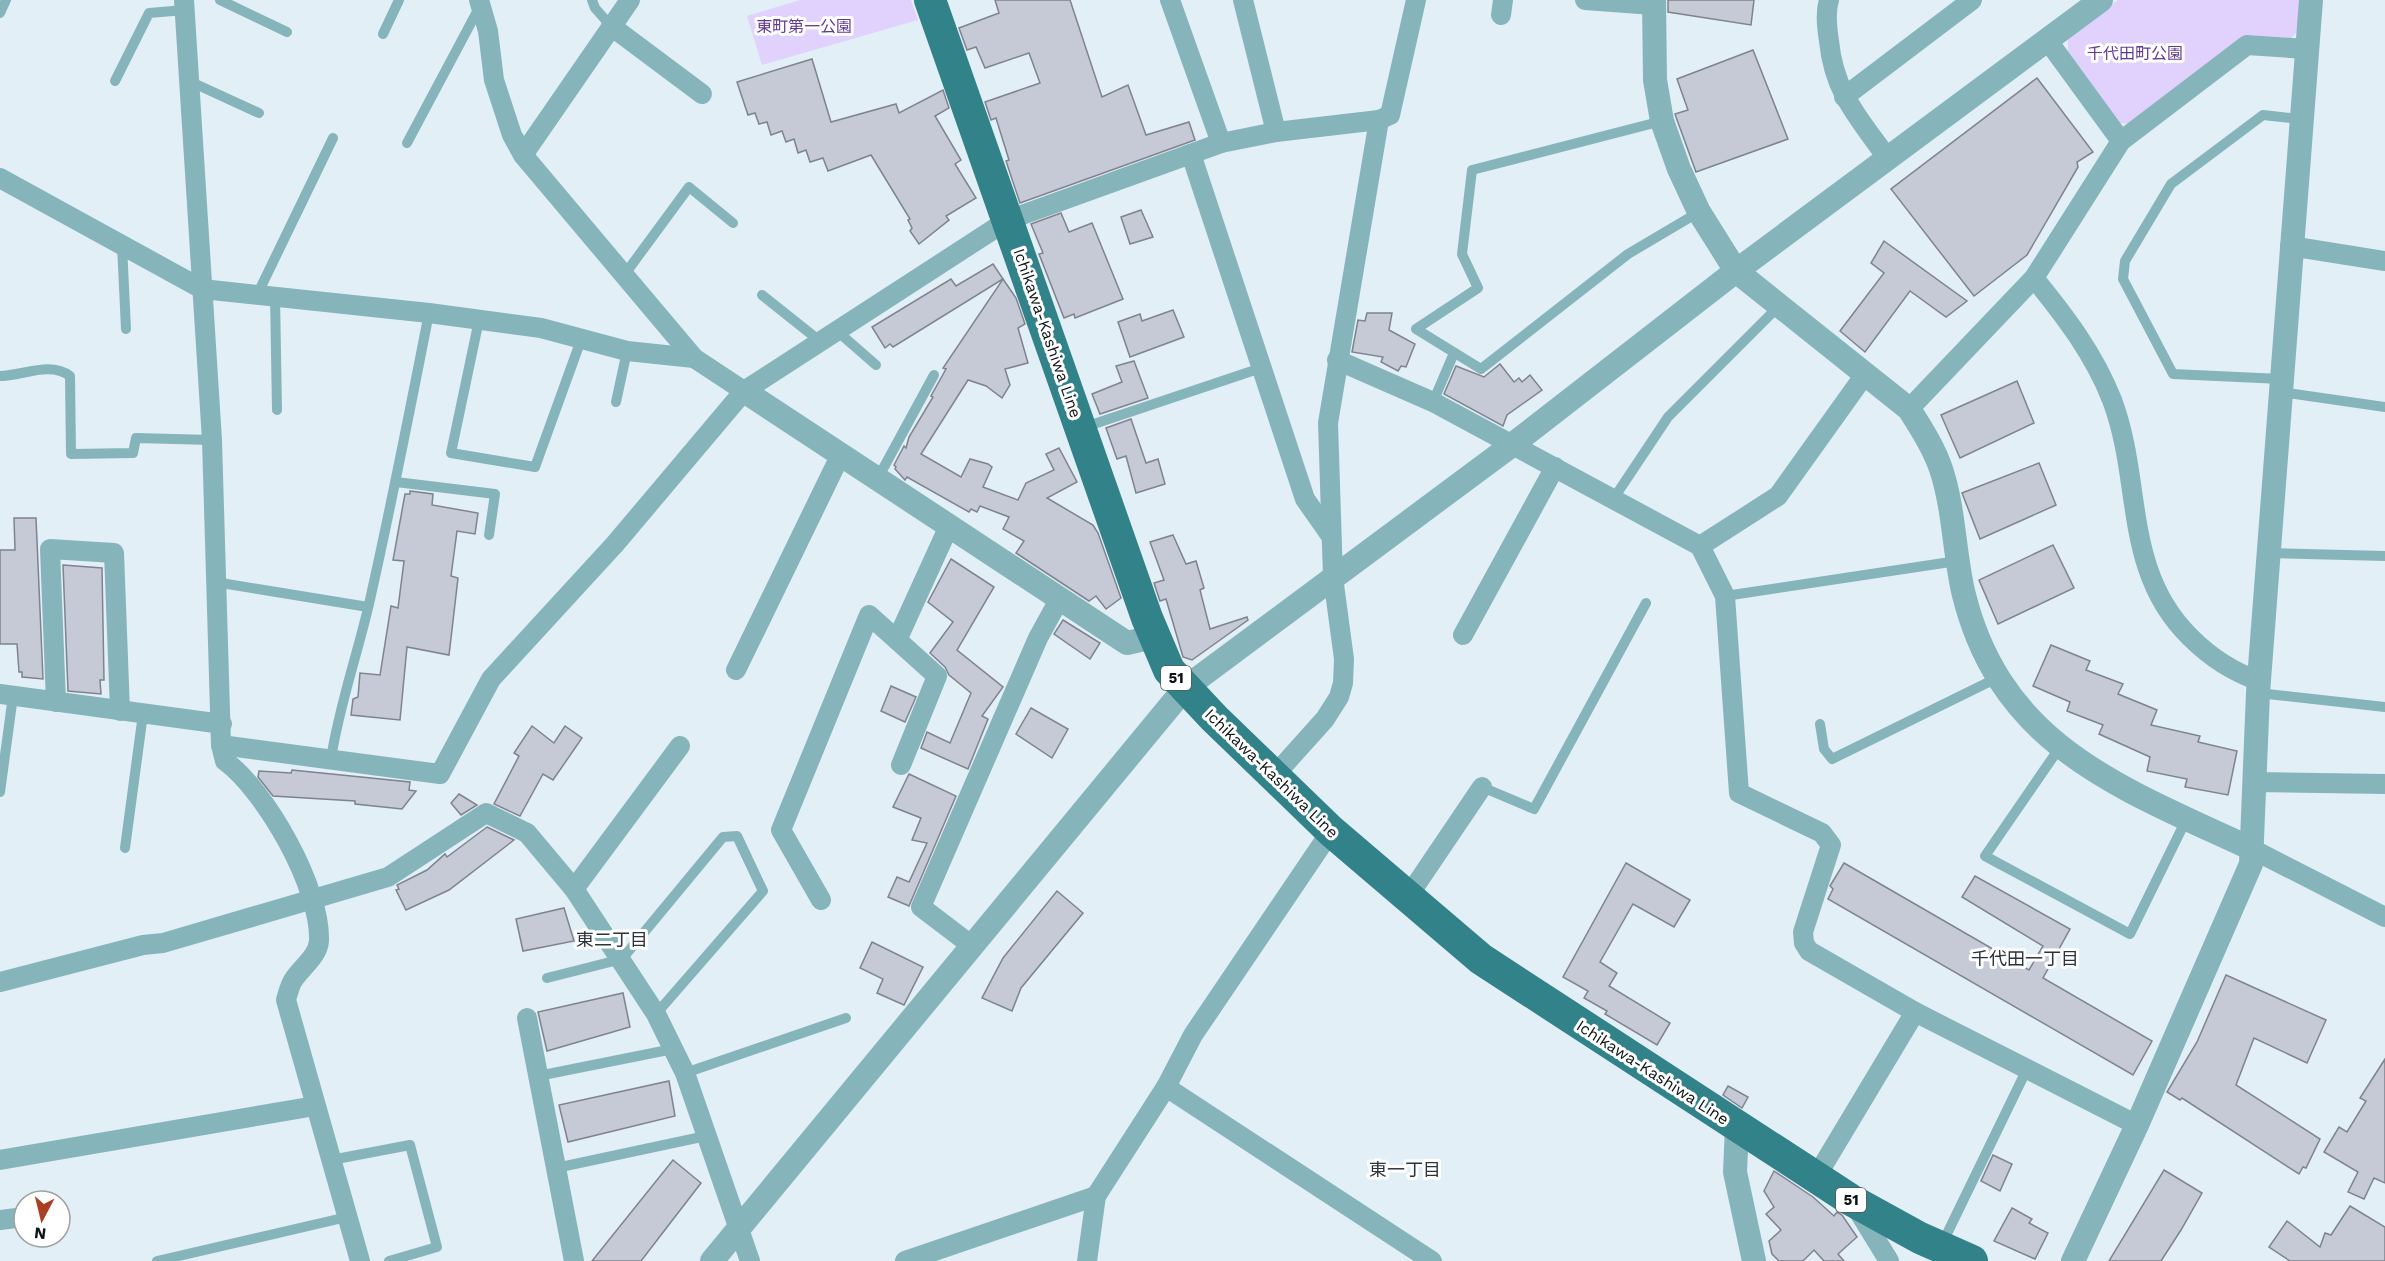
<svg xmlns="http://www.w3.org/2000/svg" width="2385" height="1261" viewBox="0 0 2385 1261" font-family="'Work Sans','Noto Sans JP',sans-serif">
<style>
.green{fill:#e0d2fc}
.building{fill:#c5cad6;stroke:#7f838e;stroke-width:1.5}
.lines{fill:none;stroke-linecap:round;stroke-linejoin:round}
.service{stroke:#85b5bb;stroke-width:10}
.minor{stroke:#85b5bb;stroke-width:20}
.tertiary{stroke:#85b5bb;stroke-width:24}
.primary{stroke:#32828a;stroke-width:32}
.labels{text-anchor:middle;stroke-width:6;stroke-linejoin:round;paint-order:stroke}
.shield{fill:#fff;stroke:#56595a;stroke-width:1.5}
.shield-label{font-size:15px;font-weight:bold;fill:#0d1214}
.park-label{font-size:16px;fill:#603993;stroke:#fff}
.street-label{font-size:16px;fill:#0d1214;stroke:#fff}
.neighbourhood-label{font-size:18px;fill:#2b343b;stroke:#fff}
</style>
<rect width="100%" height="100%" fill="#e3eff7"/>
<g class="green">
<path d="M800,0H911L918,20L762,65L747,16Z"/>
<path d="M2118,0H2300L2298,31L2291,38L2248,35L2129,124L2120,123L2068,52V37Z"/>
</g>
<g class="building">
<path d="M995,0H1070L1102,97L1128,85L1146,135L1189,122L1195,140L1020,203L1006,161L1009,160L996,118L991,120L985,102L1040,83L1029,53L985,68L976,47L967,50L959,28L999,13Z"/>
<path d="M1668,0H1754L1751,25L1668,12Z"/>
<path d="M1753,50L1788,139L1696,172L1676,117L1675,114L1688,110L1677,79Z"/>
<path d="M812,59L831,122L896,104L899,113L943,90L949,108L935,116L961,160L955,164L976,198L946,216L949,220L919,244L910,231L912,228L908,220L910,219L871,155L828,171L823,158L810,162L806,150L798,153L794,139L786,142L782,131L771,135L767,122L759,124L755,113L748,115L737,82Z"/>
<path d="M2037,78L2093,152L2077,162L2078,167L2027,255L1974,296L1891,189Z"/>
<path d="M1141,210L1153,237L1130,244L1121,217Z"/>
<path d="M1061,213L1069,232L1092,223L1123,299L1075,318L1074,314L1064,318L1039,254L1043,253L1031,224Z"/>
<path d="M1884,241L1967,301L1946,317L1910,291L1865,352L1840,331L1884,273L1871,263Z"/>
<path d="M993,264L1003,279L893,347L890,344L885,348L872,327L951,279L956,286Z"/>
<path d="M1003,279L1016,298L1025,324L1018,328L1028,363L1005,369L1010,385L1002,398L986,386L968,380L921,454L961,477L970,459L988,464L992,467L983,487L1018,500L1026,483L1054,470L1046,454L1059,448L1077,482L1047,498L1093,525L1098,533L1121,598L1106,609L1096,596L1089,601L1016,553L1024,541L1003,529L1009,517L980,506L977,512L971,509L969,512L907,477L905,480L895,469L896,467L894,465L904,446L906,448L909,437L933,397L931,396L946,369L943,368Z"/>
<path d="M1173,310L1184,337L1130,357L1118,322L1140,314L1142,321Z"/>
<path d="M1367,313H1392L1389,330L1415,344L1406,367L1401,366L1398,371L1381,362L1383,357L1352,352L1358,320L1365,321Z"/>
<path d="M1134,361L1148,398L1100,414L1092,394L1122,382L1116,366Z"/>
<path d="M1500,364L1514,382L1519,378L1522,382L1530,375L1542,390L1507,415L1503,426L1444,394L1456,366L1484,377Z"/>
<path d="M2017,381L2034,423L1960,458L1941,415Z"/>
<path d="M1131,419L1146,463L1158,459L1165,484L1136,493L1126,456L1117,459L1106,428Z"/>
<path d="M2039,463L2056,505L1980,539L1962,493Z"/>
<path d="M410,491L433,494L432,505L478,513L475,534L457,531L451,576L458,578L449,655L407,647L400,720L351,715L353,699L358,697L360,673L380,675L391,606L398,608L404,561L393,560L405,494H410Z"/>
<path d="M14,518H36L43,679L22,677V672H19L17,644H0V550H15Z"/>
<path d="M1173,535L1186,564L1196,561L1204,588L1200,590L1210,629L1247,617L1248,620L1192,660L1183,657L1166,599L1160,601L1154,583L1164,580L1150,542Z"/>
<path d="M2053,545L2074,588L1998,624L1979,580Z"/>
<path d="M951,559L994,587L957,650L1003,687L982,716L988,719L968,769L921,748L927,732L950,743L971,693L949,675L945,667L930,653L953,622L928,602Z"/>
<path d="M63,565L102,568L104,680H100L101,694L68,691Z"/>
<path d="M1063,620L1100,643L1090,659L1054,634Z"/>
<path d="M2051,645L2090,661L2086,670L2123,684L2118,694L2157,710L2151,725L2200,736L2198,742L2237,751L2228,795L2185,787L2187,779L2147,771L2150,757L2099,734L2103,725L2067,711L2070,702L2033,686Z"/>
<path d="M891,686L916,697L905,722L881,711Z"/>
<path d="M1031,708L1068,729L1052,758L1016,734Z"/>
<path d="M532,726L554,743L565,726L582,738L553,780L543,774L520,816L494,804L519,756L514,753Z"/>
<path d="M292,770L410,782L409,790L416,791L402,809L355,804V801L273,796L258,777L259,771L291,773Z"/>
<path d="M909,774L956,796L909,906L888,897L897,877L909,882L927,843L912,840L921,818L893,807Z"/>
<path d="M459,794L477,805L461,815L451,803Z"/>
<path d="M487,827L514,840L449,890L406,910L396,890L399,889L397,885L427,870L445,854L447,857Z"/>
<path d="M1626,863L1690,900L1674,927L1633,904L1600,962L1617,973L1609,986L1670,1023L1657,1045L1605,1014L1607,1011L1584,998L1588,991L1563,977Z"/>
<path d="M1844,863L2029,970L2043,946L1962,897L1975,876L2070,929L2043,978L2152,1041L2133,1075L1828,899L1833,889L1830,886Z"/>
<path d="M1057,891L1083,913L1021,988L1012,1011L982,998L1003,958Z"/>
<path d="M564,908L574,941L523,951L516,919Z"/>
<path d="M872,942L923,967L904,1005L877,993L883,979L860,968Z"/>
<path d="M2226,975L2326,1020L2307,1063L2254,1038L2236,1085L2320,1139L2306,1168L2303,1167L2299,1174L2182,1098L2180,1100L2167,1092L2197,1042Z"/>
<path d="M623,993L630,1027L547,1051L538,1012Z"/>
<path d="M2385,1059V1183L2374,1178L2364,1199L2348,1192L2358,1172L2324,1152L2339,1127L2347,1132L2366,1101L2360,1098Z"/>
<path d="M669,1081L675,1116L568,1142L559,1105Z"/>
<path d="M1728,1086L1748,1097L1742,1108L1723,1095Z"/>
<path d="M1993,1155L2012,1164L2000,1191L1981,1181Z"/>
<path d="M673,1160L701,1183L641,1261H592Z"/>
<path d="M2164,1170L2202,1193L2181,1230L2161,1261H2109Z"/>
<path d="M1774,1171L1813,1197L1834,1216L1837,1212L1842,1215L1857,1237L1838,1254L1844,1261H1824L1814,1250L1803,1261H1779L1772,1254L1769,1241L1781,1230L1766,1214L1774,1207L1764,1191Z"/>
<path d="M2350,1206L2385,1227V1261H2290L2269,1247L2287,1221L2320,1247L2325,1233L2331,1235Z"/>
<path d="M2012,1208L2032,1219L2029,1223L2048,1233L2035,1259L1994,1241Z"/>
</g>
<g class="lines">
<g class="service">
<path d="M220,0L287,32"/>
<path d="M592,0L595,8L611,26"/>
<path d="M0,13L6,0"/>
<path d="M383,34L399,0"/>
<path d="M115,81L149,13L185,10"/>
<path d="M189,81L259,113"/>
<path d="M1662,121L1472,170L1462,254L1478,288L1416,329L1481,369L1628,254L1699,212"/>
<path d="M407,143L480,6"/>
<path d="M122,245L126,329"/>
<path d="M625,274L689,187L733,223"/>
<path d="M258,293L333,138"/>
<path d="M275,295L277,410"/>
<path d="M762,295L821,342"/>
<path d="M479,320L451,453L535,467L581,340"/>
<path d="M837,331L876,365"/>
<path d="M0,376C22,376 50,361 70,376L71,454L133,453L136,438L212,440"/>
<path d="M2281,379L2173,374L2123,279L2125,261L2171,184L2263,115L2300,119"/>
<path d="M2281,392L2385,407"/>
<path d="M616,402L627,351"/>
<path d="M1433,402L1454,353"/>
<path d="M1082,428L1261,368"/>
<path d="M878,478L934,375"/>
<path d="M396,482L495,494L489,535"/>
<path d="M1614,498L1668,417L1779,306"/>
<path d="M2268,553L2385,556"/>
<path d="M215,582L368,607"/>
<path d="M1725,596L1957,561"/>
<path d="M2258,693L2385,707"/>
<path d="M1820,724L1824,749L1832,759L1997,678"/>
<path d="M2060,747L1985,856L2130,934L2187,818"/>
<path d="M331,759C339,706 357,656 369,604C391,507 410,410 429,313"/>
<path d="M1482,787L1534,809L1646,603"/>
<path d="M0,792L13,696"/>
<path d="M125,848L143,714"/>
<path d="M547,978L622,959L723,837L737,836L763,891L656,1014"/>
<path d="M685,1073L846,1018"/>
<path d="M538,1076L673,1049"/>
<path d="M331,1160L410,1145L437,1247L389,1261"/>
<path d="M556,1168L706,1136"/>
<path d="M1942,1244L2027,1069"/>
<path d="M157,1261L347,1217"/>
</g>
<g class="minor">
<path d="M184,0L212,440L221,745L225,761C266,791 321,888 319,941C318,956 302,967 294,979C290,984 288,993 286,1000L360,1261"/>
<path d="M479,0L488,31L494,80L512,135L523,155L694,358L744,391"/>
<path d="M1170,0L1221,143L1276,132L1379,120"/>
<path d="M1243,0L1276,132"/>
<path d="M1585,0L1653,5"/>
<path d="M1829,0C1825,13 1827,28 1829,41C1834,93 1859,118 1888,159"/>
<path d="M1501,15L1503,0"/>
<path d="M611,26L702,94"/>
<path d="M2048,41L2121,141"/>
<path d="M1844,97L1972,0"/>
<path d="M1191,154L1305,499L1331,536"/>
<path d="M523,155L630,0"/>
<path d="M0,178L202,289L429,313L541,328L627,351L694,358"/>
<path d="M2290,246L2385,261"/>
<path d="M2034,278C2065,316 2094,354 2112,400C2143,482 2122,570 2190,637C2210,657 2233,672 2259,681"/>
<path d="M1337,360L1433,402L1700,546L1725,596L1739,793L1822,833L1831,845L1803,932L1804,943L1809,951L1915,1012L2137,1125"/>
<path d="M1909,409L2034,278L2121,141L2247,45L2306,49"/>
<path d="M1700,546L1778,496L1866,373"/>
<path d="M1463,635L1555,467"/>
<path d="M897,640L937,676L901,765"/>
<path d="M736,670L841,454"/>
<path d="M0,694L222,724"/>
<path d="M56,702L50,549L114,553L120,711"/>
<path d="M221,745L440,774L491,679L615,544L744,391L1008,220L1221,143"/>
<path d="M1273,777L1325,719L1339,697L1343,683L1344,659L1333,577L1328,423L1379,120L1390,115L1416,0"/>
<path d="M2253,782L2385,784"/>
<path d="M2252,849L2385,917"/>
<path d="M574,889L680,746"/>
<path d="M1407,898L1482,787"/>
<path d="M821,900L781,830L869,615L897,640L949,526"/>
<path d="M971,945L921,907L1038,638L1060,598"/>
<path d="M0,982L143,945L163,943L388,877L486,813L527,833L574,889L656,1014L685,1073L750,1261"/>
<path d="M527,1018L574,1261"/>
<path d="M1166,1087L1432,1261"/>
<path d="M0,1160L315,1106"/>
<path d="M1816,1177L1915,1012"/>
<path d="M1854,1204L1889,1261"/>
<path d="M0,1220L24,1217"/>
<path d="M905,1261L1096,1196"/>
<path d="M1087,1261L1096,1196L1166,1087L1193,1035L1331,831"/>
</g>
<g class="tertiary">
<path d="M1654,0L1655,80L1662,121L1679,169L1699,212L1736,271L1909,409C1921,428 1934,448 1941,469C1954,508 1954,551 1963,591C2000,747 2122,788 2252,849"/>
<path d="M744,391L1127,643L1154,637"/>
<path d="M1737,1127L1735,1172L1754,1261"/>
<path d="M712,1261L1185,688L1512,445L1736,271L2101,0"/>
<path d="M2073,1261L2137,1125L2251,864L2258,693L2311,0"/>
</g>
<path class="primary" d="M930,0L1147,618L1169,670L1214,718L1331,831L1481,959L1851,1200L1920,1238L1972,1261"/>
</g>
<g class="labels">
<g class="shield">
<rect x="1161" y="666" width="30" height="24" rx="4.5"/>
<rect x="1836" y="1188" width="30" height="24" rx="4.5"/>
</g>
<g class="shield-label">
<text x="1176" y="683">51</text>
<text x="1851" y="1205">51</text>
</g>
<g class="park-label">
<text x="804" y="32">東町第一公園</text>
<text x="2135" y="59">千代田町公園</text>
</g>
<g class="street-label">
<text transform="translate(1048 333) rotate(71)" y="6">Ichikawa-Kashiwa Line</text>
<text transform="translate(1272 773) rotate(44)" y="6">Ichikawa-Kashiwa Line</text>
<text transform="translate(1653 1072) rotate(33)" y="6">Ichikawa-Kashiwa Line</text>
</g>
<g class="neighbourhood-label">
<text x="612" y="946">東二丁目</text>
<text x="2025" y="965">千代田一丁目</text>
<text x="1405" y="1176">東一丁目</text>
</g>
</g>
<g transform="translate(42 1219) rotate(187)"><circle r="28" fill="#ffffff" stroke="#9ea0a1" stroke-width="1.5"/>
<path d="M0-4.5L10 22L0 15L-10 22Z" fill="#a94024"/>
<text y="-9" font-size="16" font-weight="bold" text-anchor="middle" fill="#0d1214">N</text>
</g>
</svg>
